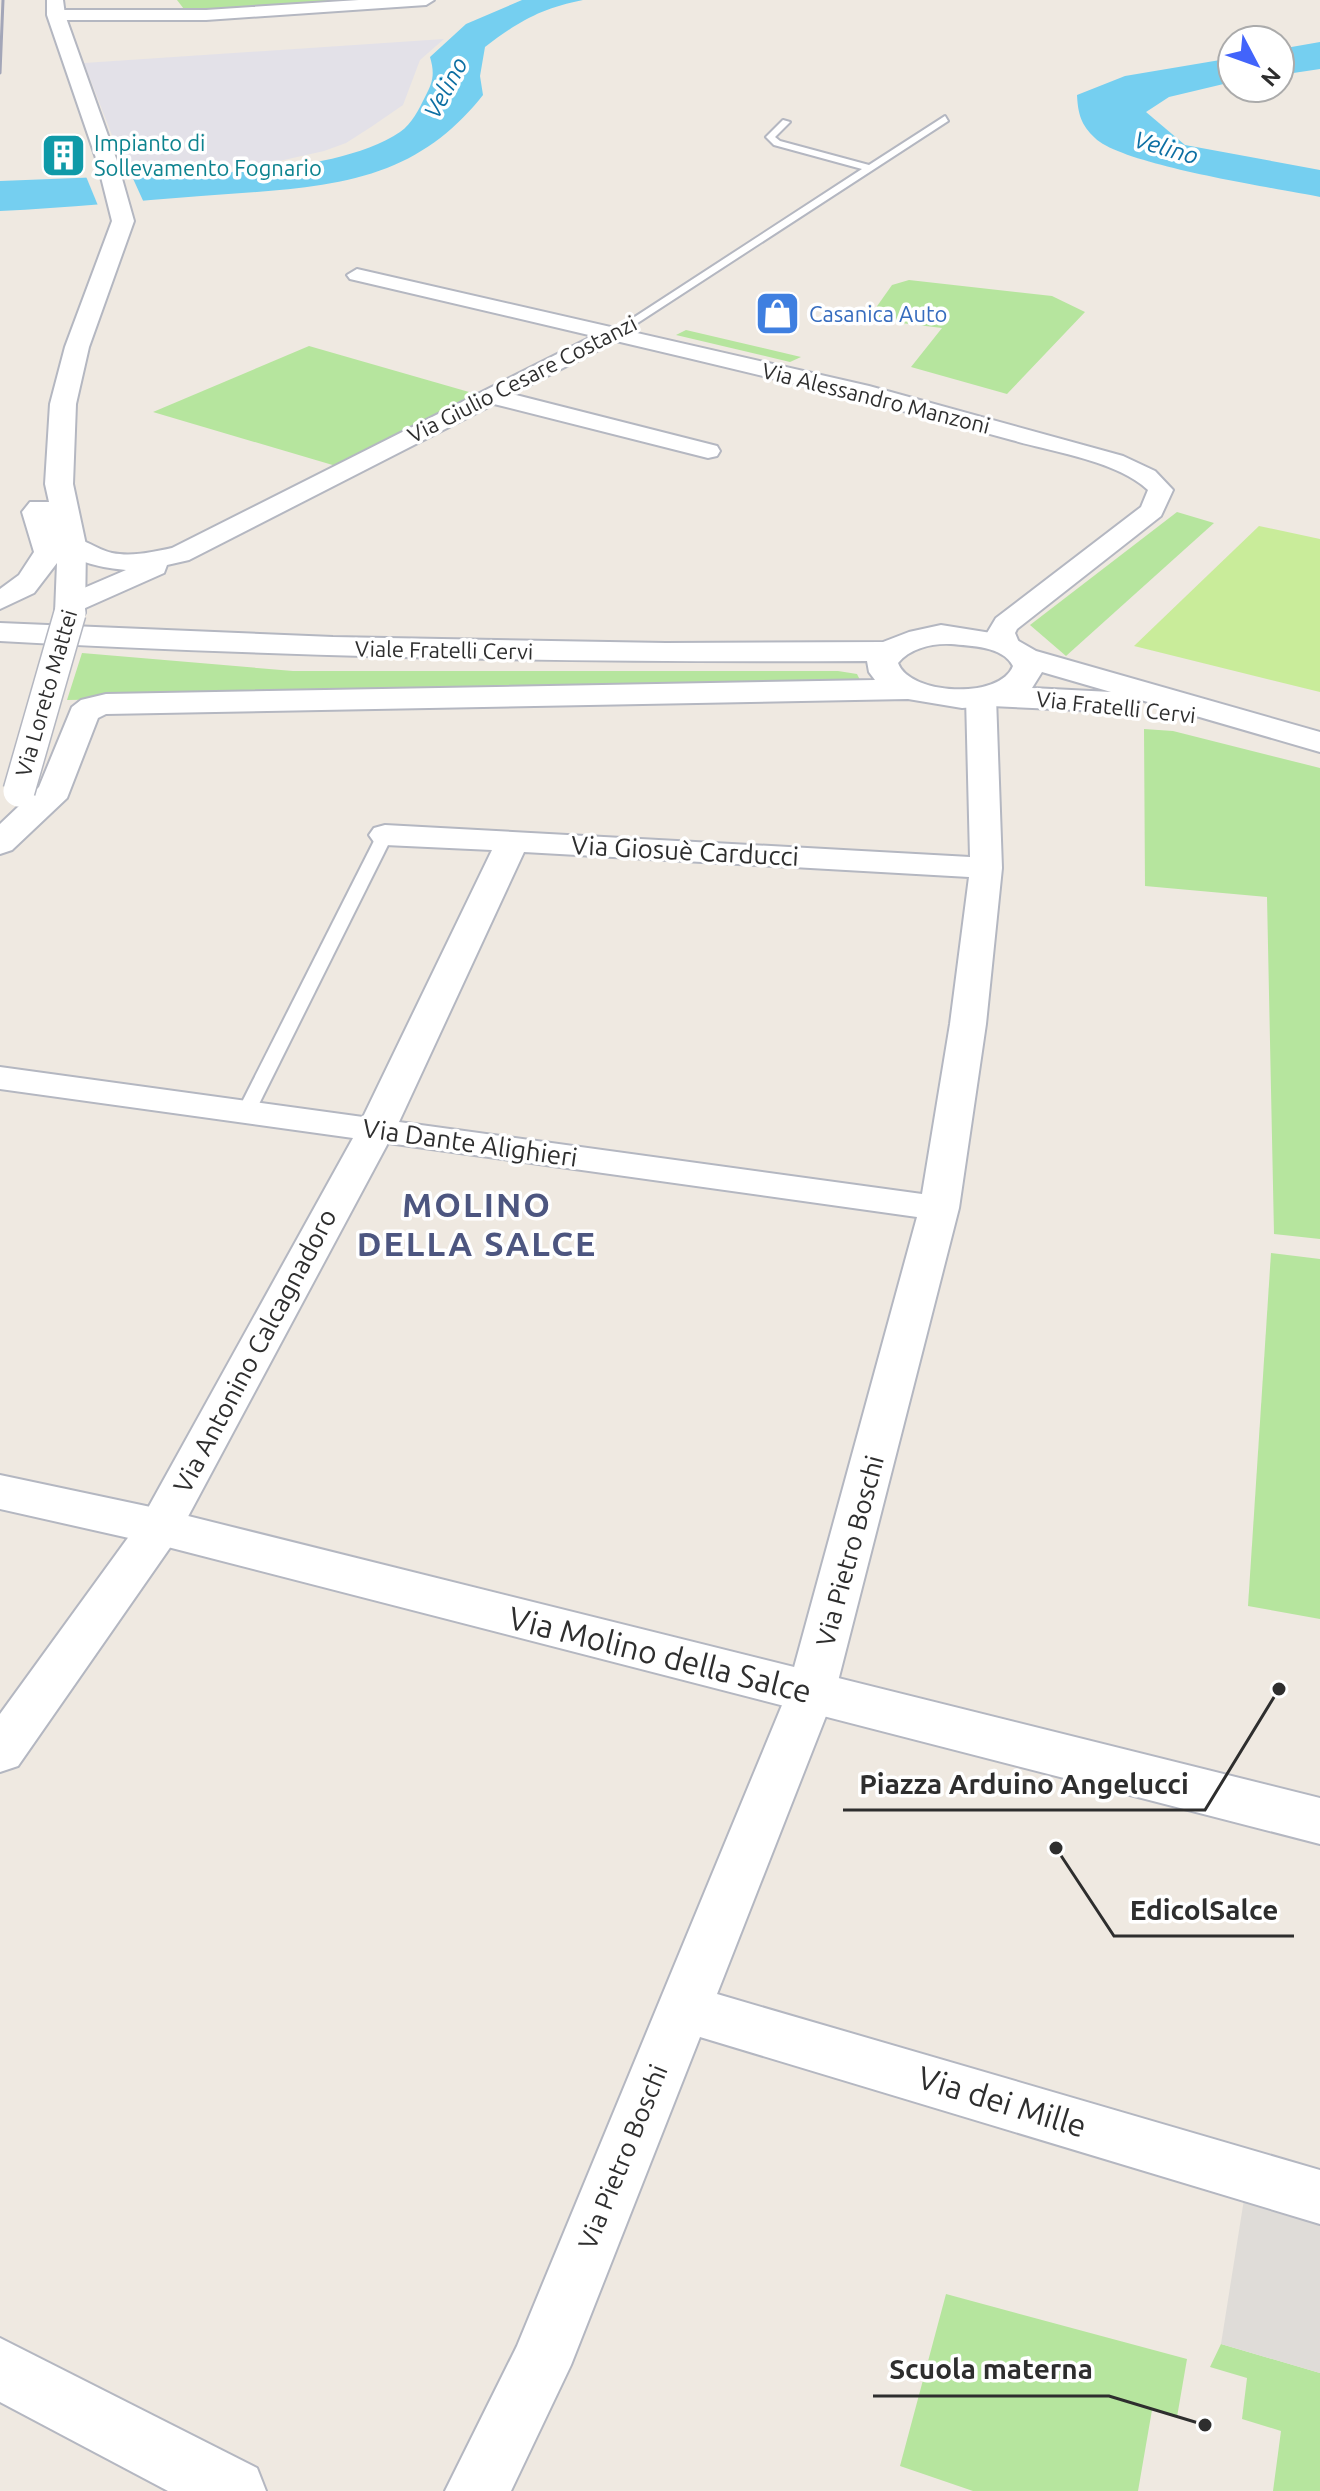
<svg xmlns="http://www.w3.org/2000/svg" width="1320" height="2491" viewBox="0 0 1320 2491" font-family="Ubuntu,sans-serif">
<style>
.industrial{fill:#e3e1e8}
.green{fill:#b6e59e}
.pitch{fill:#c9ec9a}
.plaza{fill:#dfdcd8}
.water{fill:#75cff0}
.pier{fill:#efe9e1}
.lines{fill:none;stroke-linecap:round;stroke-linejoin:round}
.service-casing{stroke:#b4b7c1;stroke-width:4}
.minor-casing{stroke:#b4b7c1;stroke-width:4}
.tertiary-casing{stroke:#b4b7c1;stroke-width:4}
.secondary-casing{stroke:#b4b7c1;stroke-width:4}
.service{fill:#fff;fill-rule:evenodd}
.minor{fill:#fff;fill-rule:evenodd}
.tertiary{fill:#fff;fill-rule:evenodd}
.secondary{fill:#fff;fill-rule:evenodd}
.rail{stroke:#a3a6b8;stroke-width:3}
.tertiary-bridge-casing{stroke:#b4b7c1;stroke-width:34;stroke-linecap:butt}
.tertiary-bridge{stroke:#fff;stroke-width:31}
.labels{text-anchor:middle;stroke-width:7;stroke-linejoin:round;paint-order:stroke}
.far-culture-label{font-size:22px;fill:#0d838f;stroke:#fff;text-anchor:start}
.far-shop-label{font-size:22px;fill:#366cbe;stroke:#fff;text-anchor:start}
.far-street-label{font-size:22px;fill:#2e2e2e;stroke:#fff}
.far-water-label{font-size:24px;font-style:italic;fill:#0d6fa3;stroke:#fff}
.street-label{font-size:26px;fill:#2e2e2e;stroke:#fff}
.near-street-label{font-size:32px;fill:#2e2e2e;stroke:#fff}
.district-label{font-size:34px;font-weight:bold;letter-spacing:2px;fill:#4d5680;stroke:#fff}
.leader{fill:none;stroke:#2e2e2e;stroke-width:3}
.callout-dot{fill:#2e2e2e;stroke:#fff;stroke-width:3}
.callout-label{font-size:28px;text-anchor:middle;font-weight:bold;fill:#2e2e2e;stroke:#fff;stroke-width:7;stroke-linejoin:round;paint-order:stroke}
</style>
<rect width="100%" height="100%" fill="#efe9e1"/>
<path class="industrial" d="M444,39L420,60L403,105L371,127L346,143L324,151L257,166L125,169L84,63Z"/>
<g class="green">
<path d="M177,0H379L187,13Z"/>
<path d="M909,280L1052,296L1085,312L1007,394L911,367L942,328L868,319L892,285Z"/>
<path d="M686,330L801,357L790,362L676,335Z"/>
<path d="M309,346L476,394L336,466L153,412Z"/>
<path d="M1177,512L1214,523L1066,656L1030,625Z"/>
<path d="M82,653L293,671H838L857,674L863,686L67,700Z"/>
<path d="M1144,729L1173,731L1320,768V1239L1274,1234L1267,897L1145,886Z"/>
<path d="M1271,1253L1320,1259V1619L1248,1606Z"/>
<path d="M946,2294L1187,2359L1177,2417L1152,2410L1138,2491H973L900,2466Z"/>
<path d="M1221,2344L1320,2373V2491H1273L1281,2431L1242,2419L1247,2378L1210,2367Z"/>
</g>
<path class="pitch" d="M1259,526L1320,539V692L1134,646Z"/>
<path class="plaza" d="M1245,2193L1320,2215V2373L1221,2344Z"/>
<g class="water">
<path d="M522,0H583C542,8 519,21 485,47L480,76L483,95C458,127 426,153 387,168C330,190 262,191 201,196C134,201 67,208 0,211V181L259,171C300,166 366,156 400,132C412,124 419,109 425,97C433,82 435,74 430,57L466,24Z"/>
<path d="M1320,42V69L1280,75V49Z"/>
<path d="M1232,58V82L1169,97L1146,112L1185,145L1320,170V197C1275,188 1122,165 1095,138C1081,125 1078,114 1077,95L1125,76Z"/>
</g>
<path class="pier" d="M130,172L145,205L99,208L85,174Z"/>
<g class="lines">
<defs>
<g id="service">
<path d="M945,116L948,121L616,337L607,335L862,169L774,145L766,137L783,120L790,122L775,137L780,141L869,165Z"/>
<path d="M385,830L393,835L255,1112L246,1118L239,1116L237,1112L377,835Z"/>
</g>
<g id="minor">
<path d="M359,0H434L426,5L206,20H56L48,15L56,10H206Z"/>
<path d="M357,269L869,386L1123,456L1155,471L1173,490L1161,516L1017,629L1015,633L1020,645L1016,651L1006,653L996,651L987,633L996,618L1141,507L1148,490C1118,461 1053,452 1012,440C881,404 749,372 616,341L512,394L717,446L720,451L717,456L708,458L494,404L189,560L167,565L164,573L83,609H63L59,603L63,597L126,570C105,568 72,563 59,545L63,539C82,535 94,549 112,553C132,557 153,552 172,548L593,336L350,279L347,275Z"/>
<path d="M981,688L991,691L996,697L1002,868L986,1024L959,1208L835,1693L717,1994L1320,2170V2224L700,2037L571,2365L511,2491H445L517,2346L787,1693L917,1217L388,1143L176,1539L18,1766L0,1772V1714L143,1517L353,1138L0,1089V1067L363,1117L492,850L385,845L374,842L369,835L374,828L385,825L970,857L966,697L971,691ZM524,852L969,877L950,1024L922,1194L399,1122Z"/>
<path d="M0,2338L257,2468L266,2491H168L0,2402Z"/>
</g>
<g id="tertiary">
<path d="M47,0H63L65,15L117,161L134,221L89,347L76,404L73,484L86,545L85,613L81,619L70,622L59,619L55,613L57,563L34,593L0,609V589L19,575L34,552L22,512L30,502H49L45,484L50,404L65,347L112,221L97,161L47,15Z"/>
<path d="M0,623L333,637L666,643L883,642L909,632L941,625L1010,636L1036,651L1320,732V752L1134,698L1136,702L1131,709L1120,712L991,706L962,708L908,699L106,714L98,718L67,798L12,850L0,854V824L39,787L72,707L81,700L106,694L875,680L869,672L867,661C578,663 289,657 0,641ZM951,644C971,646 1003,646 1013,666C1000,700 909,695 898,663C910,648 932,643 951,644ZM1042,672L1111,692L1032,688Z"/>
</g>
<path id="secondary" d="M0,1475L160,1509L1320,1798V1844L160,1545L0,1509Z"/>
</defs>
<use href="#service" class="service-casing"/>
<use href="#minor" class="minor-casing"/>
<use href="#tertiary" class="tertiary-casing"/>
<use href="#secondary" class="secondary-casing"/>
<use href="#service" class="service"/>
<use href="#minor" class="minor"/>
<use href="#tertiary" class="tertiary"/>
<use href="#secondary" class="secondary"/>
<path class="rail" d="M0,73L3,0"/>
<defs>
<path id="tertiary-bridge" d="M19,791L70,613"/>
</defs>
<use href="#tertiary-bridge" class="tertiary-bridge-casing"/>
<use href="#tertiary-bridge" class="tertiary-bridge"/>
</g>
<defs>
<symbol id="building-square" viewBox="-11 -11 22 22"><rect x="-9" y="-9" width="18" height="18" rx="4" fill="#0f9aa8" stroke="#fff"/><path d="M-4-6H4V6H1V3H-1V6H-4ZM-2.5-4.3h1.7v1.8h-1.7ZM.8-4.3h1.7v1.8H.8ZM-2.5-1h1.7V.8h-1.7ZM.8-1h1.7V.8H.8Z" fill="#fff"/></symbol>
<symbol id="shop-square" viewBox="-11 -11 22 22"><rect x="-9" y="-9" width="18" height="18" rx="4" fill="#3f7fe0" stroke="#fff"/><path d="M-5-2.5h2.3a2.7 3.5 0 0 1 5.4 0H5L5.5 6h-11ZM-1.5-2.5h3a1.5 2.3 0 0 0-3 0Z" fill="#fff"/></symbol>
</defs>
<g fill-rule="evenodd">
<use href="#building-square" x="38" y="130" width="51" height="51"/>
<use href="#shop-square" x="752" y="288" width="51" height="51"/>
</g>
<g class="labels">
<g class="far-culture-label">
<text x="94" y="151">Impianto di<tspan x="94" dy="25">Sollevamento Fognario</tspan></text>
</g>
<g class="far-shop-label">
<text x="809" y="322">Casanica Auto</text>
</g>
<g class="far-street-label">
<text transform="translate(522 379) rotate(-27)" y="8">Via Giulio Cesare Costanzi</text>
<text transform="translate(876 398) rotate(14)" y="8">Via Alessandro Manzoni</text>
<text transform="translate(444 650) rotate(1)" y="8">Viale Fratelli Cervi</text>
<text transform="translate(46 693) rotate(-74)" y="8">Via Loreto Mattei</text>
<text transform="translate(1116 707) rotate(6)" y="8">Via Fratelli Cervi</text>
</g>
<g class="far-water-label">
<text transform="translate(446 88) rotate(-62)" y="8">Velino</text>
<text transform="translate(1166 148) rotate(16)" y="8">Velino</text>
</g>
<g class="street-label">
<text transform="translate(685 851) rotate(3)" y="9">Via Giosuè Carducci</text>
<text transform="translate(470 1143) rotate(8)" y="9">Via Dante Alighieri</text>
<text transform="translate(255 1351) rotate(-62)" y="9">Via Antonino Calcagnadoro</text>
<text transform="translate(850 1551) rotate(-75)" y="9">Via Pietro Boschi</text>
<text transform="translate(623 2157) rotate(-68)" y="9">Via Pietro Boschi</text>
</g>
<g class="near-street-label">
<text transform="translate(660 1655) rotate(14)" y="11">Via Molino della Salce</text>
<text transform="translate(1002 2102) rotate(17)" y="11">Via dei Mille</text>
</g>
<g class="district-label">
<text x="477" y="1217">MOLINO<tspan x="477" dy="39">DELLA SALCE</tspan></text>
</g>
</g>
<path class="leader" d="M1279 1689L1205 1810H843M1056 1848L1114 1936H1294M1205 2425L1109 2396H873"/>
<g class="callout-dot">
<circle cx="1279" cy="1689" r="8"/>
<circle cx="1056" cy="1848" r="8"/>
<circle cx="1205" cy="2425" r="8"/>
</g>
<g class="callout-label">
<text x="1024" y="1794">Piazza Arduino Angelucci</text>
<text x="1204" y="1920">EdicolSalce</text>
<text x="991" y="2379">Scuola materna</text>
</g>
<g transform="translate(1256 64) rotate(131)"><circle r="38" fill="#ffffff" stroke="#ababab" stroke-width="2"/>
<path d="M0-6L14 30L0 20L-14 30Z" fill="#4264fb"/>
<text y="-12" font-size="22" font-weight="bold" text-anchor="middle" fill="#2e2e2e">N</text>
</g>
</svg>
